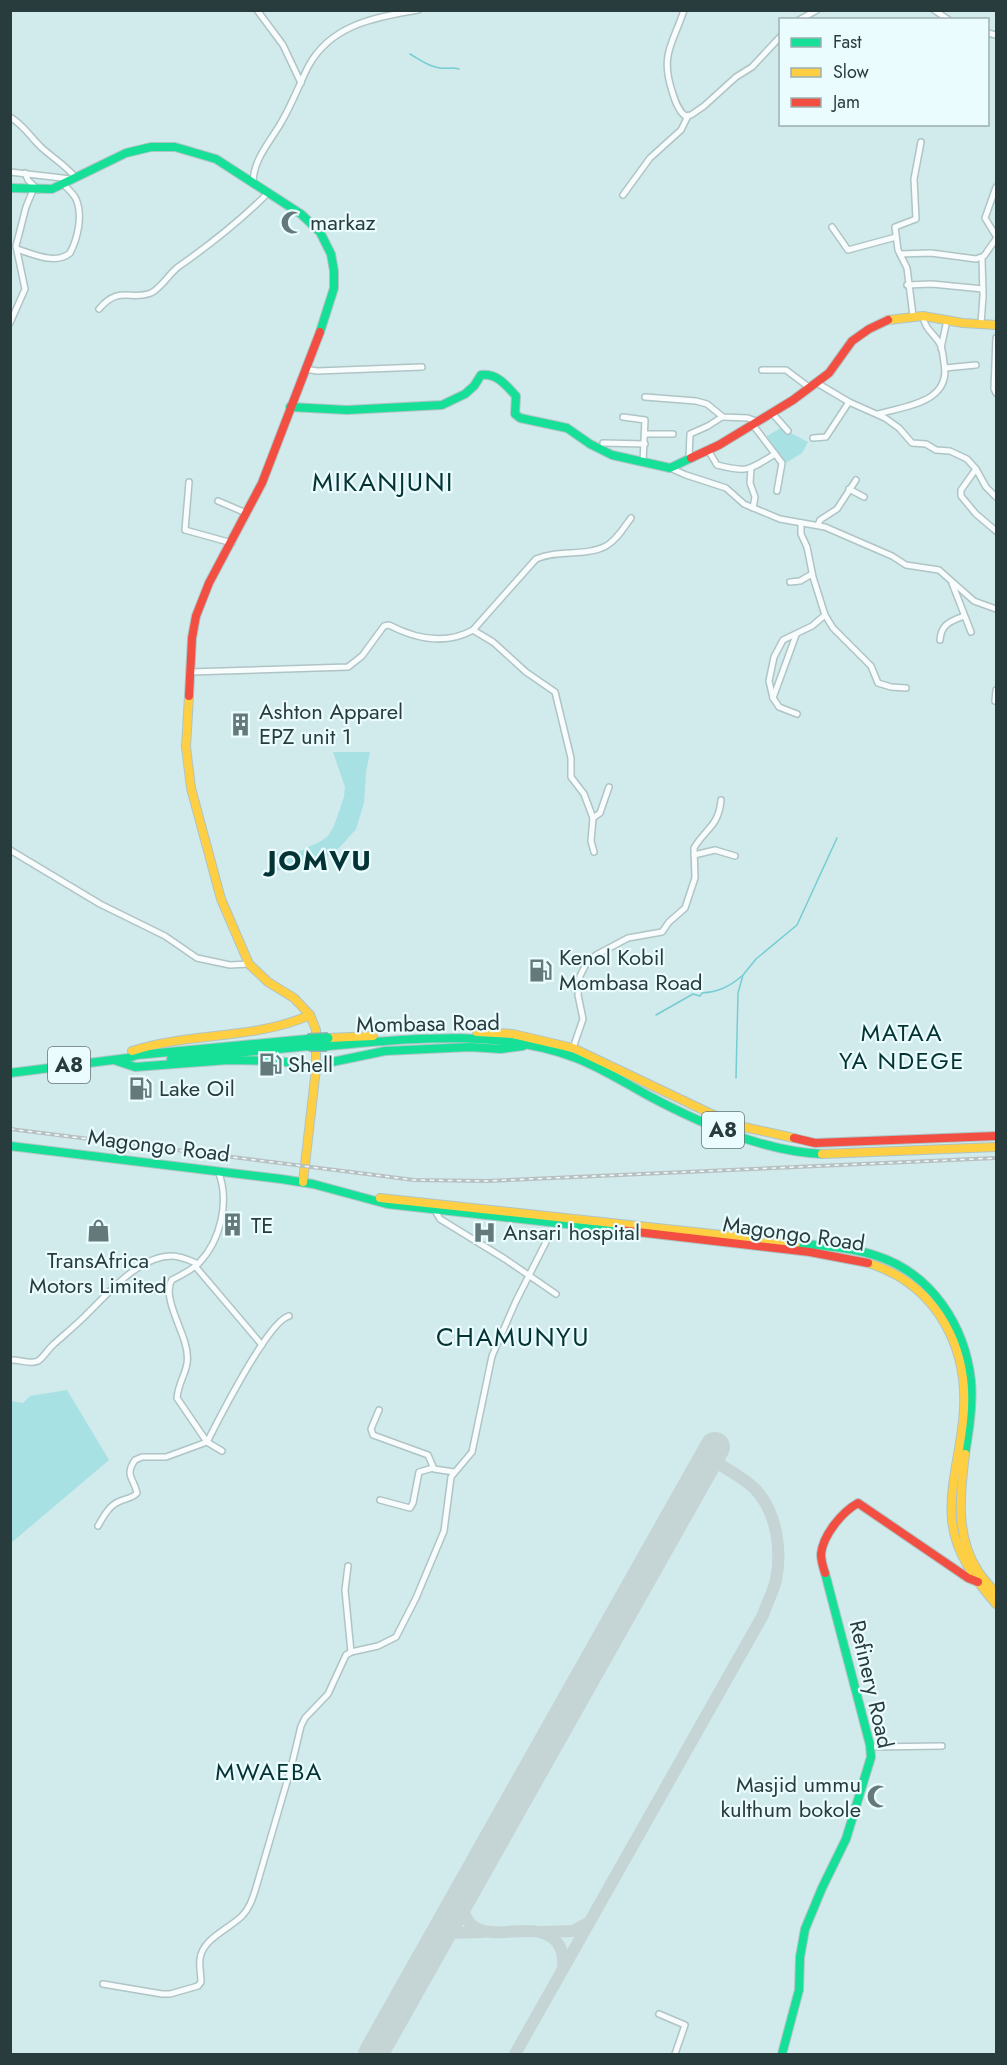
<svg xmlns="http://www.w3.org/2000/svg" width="1007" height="2065" viewBox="0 0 1007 2065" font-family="Jost,sans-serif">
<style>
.green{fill:#a8e1e4}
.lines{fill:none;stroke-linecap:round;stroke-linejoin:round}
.stream{stroke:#75cdd1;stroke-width:1.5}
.taxiway{stroke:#c5d5d6;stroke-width:12}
.runway{stroke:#c5d5d6;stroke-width:30}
.street-casing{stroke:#afc4c5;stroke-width:8}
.fast-casing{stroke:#afc4c5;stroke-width:10}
.slow-casing{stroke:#afc4c5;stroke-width:10}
.jam-casing{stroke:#afc4c5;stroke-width:10}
.street{stroke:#f8fcfc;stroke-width:5}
.fast{stroke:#16e098;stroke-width:8}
.slow{stroke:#ffcf43;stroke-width:8}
.jam{stroke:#f24e42;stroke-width:8}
.rail-casing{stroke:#b9c0c1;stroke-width:4}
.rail{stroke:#eafcfd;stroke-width:1.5;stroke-dasharray:4.5;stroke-linecap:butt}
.fast-bridge-casing{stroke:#91adae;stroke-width:12;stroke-linecap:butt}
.fast-bridge{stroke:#16e098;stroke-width:9}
.labels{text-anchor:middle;stroke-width:4.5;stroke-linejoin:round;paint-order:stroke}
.shield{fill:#eafcfd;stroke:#637677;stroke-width:1.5}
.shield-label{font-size:21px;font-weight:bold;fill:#293c3d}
.poi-label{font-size:22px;fill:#293c3d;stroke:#eafcfd;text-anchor:start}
.street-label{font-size:22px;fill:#293c3d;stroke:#eafcfd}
.neighbourhood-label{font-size:24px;letter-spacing:1.5px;fill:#033335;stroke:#eafcfd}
.quarter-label{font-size:26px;letter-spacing:1.5px;fill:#033335;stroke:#eafcfd}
.district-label{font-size:28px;font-weight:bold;letter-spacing:1.5px;fill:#033335;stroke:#eafcfd}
</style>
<rect width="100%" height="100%" fill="#d1eaec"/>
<g class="green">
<path d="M781,428L808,442L802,453L784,464L767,436Z"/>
<path d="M333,752H370L366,772L364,803L356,829L341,846L330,856L290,865L275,872L266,871L276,863L277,853L294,854L321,841L328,836L334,826L344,797L345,787Z"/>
<path d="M67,1390L109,1460L11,1543V1401L23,1403L30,1396Z"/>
</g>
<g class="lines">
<g class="stream">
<path d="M410,54C419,59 428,67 440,68C447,69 452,67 459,69"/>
<path d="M656,1015L693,994L700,996L702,993C718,992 729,987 742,976"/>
<path d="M736,1078L738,993L743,975L756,959L797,925L837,838"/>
</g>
<g class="taxiway">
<path d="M461,1898C467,1961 529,1912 556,1941C563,1949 564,1958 563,1968"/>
<path d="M541,1932L573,1931L588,1923"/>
<path d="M436,1942L450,1933L483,1932"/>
<path d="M515,2054L763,1615C767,1603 773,1592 776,1580C782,1550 777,1512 755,1489C742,1476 724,1468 709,1458"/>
</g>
<path class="runway" d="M373,2054L715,1447"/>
<defs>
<g id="street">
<path d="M257,10L283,45L301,83"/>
<path d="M684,10C673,44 660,54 672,91C675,101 678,110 685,116L691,115L704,106L736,77L752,67L780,37"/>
<path d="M934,10L949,20"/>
<path d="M799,20L817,10"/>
<path d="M988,33L996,35"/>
<path d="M10,117C24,125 31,138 42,148C53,158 65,165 75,177"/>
<path d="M10,172L71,179"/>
<path d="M25,173L28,180L38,190"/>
<path d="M253,183C253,159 271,141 282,121C292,104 299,85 308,67C330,25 375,17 418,10"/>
<path d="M996,187L985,218L996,236"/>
<path d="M623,195L650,158L681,130L688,116"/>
<path d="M832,227L848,250L896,237"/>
<path d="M17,249C32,254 56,265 70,253C78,238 83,215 76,199C73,193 67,188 63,184"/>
<path d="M900,254L931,253L976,259L984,256L996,239"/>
<path d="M907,285L932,284L983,289"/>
<path d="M99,309C119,285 130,301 151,293C161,288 169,274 178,267C211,244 240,221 268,193"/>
<path d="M913,316L907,268L898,250L895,227L916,219L914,179L921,142"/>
<path d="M10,323L25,289L16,246L26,207L33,190"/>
<path d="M981,324L983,296L982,258"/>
<path d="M996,338L994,389L996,393"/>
<path d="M941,348L947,320"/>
<path d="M945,368L976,365"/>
<path d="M305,369L317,371L422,367"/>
<path d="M762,370H786L810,388"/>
<path d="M817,383L849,402L885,418L899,428L912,443L926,444L936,450L950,451L967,459L976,469L986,487L996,497"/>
<path d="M645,397L696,401L707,404L723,417L748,418L758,422"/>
<path d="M772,413L788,431"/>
<path d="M878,414C906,406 952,402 944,363C943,357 943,350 940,344C934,333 925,330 923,316"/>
<path d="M623,417L645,420L643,462"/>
<path d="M753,425L782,463L777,491"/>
<path d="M646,434H673"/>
<path d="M813,438L826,437L849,402"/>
<path d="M603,443L645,444"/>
<path d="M708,450L717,465C748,473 749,470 775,454"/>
<path d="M689,458L690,434L708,426L722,417"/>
<path d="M670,468L686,475L726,488L744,504L780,519L825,527L892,556L906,565L939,570L974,601L996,609"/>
<path d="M751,468L750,483L755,497L753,508"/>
<path d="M976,469L961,490V496L976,514L996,531"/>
<path d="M189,482L185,530L232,543"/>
<path d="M849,489L864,497"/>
<path d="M218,501L246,513"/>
<path d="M801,523V534L807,547L813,577L825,615L833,628L871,666L878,683L891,687L906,688"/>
<path d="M818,525L820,520L837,509L856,480"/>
<path d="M790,582L800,581L812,574"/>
<path d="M952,583L971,632"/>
<path d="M473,630L536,559C558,549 585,557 606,546C617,540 624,527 631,518"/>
<path d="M940,640C941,624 951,621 964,616"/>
<path d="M189,672L348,667L362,656L384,626L389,625C416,639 446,645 473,630L493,642L526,672L555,692L571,758V777L584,794L593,818L591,841L594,852"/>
<path d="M773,698L796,635"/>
<path d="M995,701L996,690"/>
<path d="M797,714L779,707L773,698L769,681L774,657L783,640L812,626L825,615"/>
<path d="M593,818L600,813L609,787"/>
<path d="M10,850L100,904L165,936L197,958L230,965L249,964"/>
<path d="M694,855L715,850L735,856"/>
<path d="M573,1048L583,1019L578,995L580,976L586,964L596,955L628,938L662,932L669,922L685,908L695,878L694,848C705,829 719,826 721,800"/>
<path d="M218,1171C230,1200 221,1240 199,1263C192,1270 181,1275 172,1280C162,1294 181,1327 185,1343C193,1369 179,1376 177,1398L207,1442L222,1451"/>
<path d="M434,1209L440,1219L505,1259L556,1294"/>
<path d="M195,1266L262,1345"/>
<path d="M10,1360C20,1359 29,1365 38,1361C44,1357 48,1349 54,1344C64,1335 75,1326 85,1316C107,1295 138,1256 172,1256C181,1256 189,1260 198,1264"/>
<path d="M379,1410L371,1429L373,1435L428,1455L434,1469L454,1472"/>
<path d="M380,1500L410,1508L413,1503L419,1472L433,1468"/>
<path d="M98,1526C103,1517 109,1506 118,1502C125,1498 132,1499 137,1493C134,1478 124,1476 135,1460L142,1457H166L207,1442C219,1419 268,1321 289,1316"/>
<path d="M348,1566L345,1590L351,1652"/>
<path d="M871,1747L942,1746"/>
<path d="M103,1984L162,1994H170L198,1986L201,1982C201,1975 199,1966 200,1959C202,1939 229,1929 242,1916C249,1909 252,1900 255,1891L291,1768L301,1726L305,1718L328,1694L346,1655L351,1652L378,1646L396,1637L416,1598L444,1531L451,1477L472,1452L492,1356L516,1301L546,1242"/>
<path d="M659,2014L685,2025L675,2054"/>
</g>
<g id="fast">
<path d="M10,188L52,189L126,153L151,147H175L216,159L301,214L320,232L331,254L334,271V288L320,332"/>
<path d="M290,407L347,410L442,405L465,394L474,386L481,375C497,373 506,385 516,396L515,414L520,418L567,428L590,444L612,455L670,468L691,458"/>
<path d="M327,1046C410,1039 496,1028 576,1058C602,1068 625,1083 649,1096C702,1124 762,1151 822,1154"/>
<path d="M171,1059L309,1046"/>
<path d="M114,1060L135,1067L228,1060L278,1061L299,1064L316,1069L327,1063L385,1051L470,1047L501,1049L523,1046"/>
<path d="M10,1073L128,1058L137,1055L308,1039"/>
<path d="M10,1146L281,1179L313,1184L387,1204L620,1230"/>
<path d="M796,1243C823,1246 851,1247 877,1256C932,1274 965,1326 971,1381C973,1405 969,1430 965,1454"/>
<path d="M782,2054L799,1990L800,1957L805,1929L822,1888L846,1839L871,1757L870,1745L825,1573"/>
</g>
<g id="slow">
<path d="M888,320L923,316L963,323L996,325"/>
<path d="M189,696L186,747L191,788L221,899L249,964L268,982L294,998L310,1015L316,1030V1069L303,1182"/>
<path d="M477,1032L513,1034L573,1048L718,1117L744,1127L794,1138"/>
<path d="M328,1038L373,1036"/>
<path d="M132,1051C190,1032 254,1040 310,1015"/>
<path d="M822,1154L996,1147"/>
<path d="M380,1198L796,1243"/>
<path d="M868,1263C939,1285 971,1351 963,1421C960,1453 949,1487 952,1520C955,1553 976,1581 996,1604"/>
<path d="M965,1454C960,1494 955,1536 978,1571C983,1579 990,1586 996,1593"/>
</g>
<g id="jam">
<path d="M691,458L719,445L793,400L829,373L852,341L869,329L888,320"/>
<path d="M189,696L192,638L196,616L209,583L262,483L320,332"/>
<path d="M794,1138L815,1143L996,1136"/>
<path d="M620,1230L810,1252L868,1263"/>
<path d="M825,1573C823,1567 821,1561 821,1554C823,1535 842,1512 858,1503L968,1578L978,1582"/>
</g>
</defs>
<use href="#street" class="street-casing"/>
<use href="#fast" class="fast-casing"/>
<use href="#slow" class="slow-casing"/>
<use href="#jam" class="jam-casing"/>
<use href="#street" class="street"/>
<use href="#fast" class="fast"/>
<use href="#slow" class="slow"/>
<use href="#jam" class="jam"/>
<defs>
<path id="rail" d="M10,1129L414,1180L486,1181L996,1158"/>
</defs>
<use href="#rail" class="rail-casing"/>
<use href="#rail" class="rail"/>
<defs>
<g id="fast-bridge">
<path d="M308,1039L328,1038"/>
<path d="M309,1046H327"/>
</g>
</defs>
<use href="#fast-bridge" class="fast-bridge-casing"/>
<use href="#fast-bridge" class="fast-bridge"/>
</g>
<defs>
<symbol id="mosque-bare" viewBox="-9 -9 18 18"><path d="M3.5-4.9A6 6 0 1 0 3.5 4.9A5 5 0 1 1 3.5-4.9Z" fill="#64797a" stroke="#eafcfd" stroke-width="2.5" paint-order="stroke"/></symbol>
<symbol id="building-bare" viewBox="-9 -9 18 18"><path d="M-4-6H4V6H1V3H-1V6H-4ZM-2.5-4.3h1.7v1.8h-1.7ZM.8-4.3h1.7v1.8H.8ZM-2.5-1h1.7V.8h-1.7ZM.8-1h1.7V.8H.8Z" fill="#64797a" stroke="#eafcfd" stroke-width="2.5" paint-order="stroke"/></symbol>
<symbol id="fuel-bare" viewBox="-9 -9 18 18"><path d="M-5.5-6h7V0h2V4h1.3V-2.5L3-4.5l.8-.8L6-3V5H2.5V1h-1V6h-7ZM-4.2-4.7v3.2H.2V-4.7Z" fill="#64797a" stroke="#eafcfd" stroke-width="2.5" paint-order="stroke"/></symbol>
<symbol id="shop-bare" viewBox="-9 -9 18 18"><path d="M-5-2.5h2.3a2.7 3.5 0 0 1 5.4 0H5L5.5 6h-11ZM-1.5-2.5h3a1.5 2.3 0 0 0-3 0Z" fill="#64797a" stroke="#eafcfd" stroke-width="2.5" paint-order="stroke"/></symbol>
<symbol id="hospital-bare" viewBox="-9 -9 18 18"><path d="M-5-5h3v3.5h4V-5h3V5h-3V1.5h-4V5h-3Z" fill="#64797a" stroke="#eafcfd" stroke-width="2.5" paint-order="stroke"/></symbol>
</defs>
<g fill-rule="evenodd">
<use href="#mosque-bare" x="276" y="206" width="33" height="33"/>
<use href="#building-bare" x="224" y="708" width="33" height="33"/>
<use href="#fuel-bare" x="524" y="954" width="33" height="33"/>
<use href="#fuel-bare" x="254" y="1048" width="33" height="33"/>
<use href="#fuel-bare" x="124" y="1072" width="33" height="33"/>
<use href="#building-bare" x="216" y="1208" width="33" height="33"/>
<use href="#shop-bare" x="82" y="1214" width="33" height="33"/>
<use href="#hospital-bare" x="468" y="1216" width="33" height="33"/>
<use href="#mosque-bare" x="862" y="1780" width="33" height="33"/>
</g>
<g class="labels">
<g class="shield">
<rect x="48" y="1047" width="42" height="36" rx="4.5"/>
<rect x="702" y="1112" width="42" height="36" rx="4.5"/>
</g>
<g class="shield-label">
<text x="69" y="1072">A8</text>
<text x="723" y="1137">A8</text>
</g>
<g class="poi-label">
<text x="310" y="230">markaz</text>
<text x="259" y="719">Ashton Apparel<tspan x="259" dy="25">EPZ unit 1</tspan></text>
<text x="559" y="965">Kenol Kobil<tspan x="559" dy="25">Mombasa Road</tspan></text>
<text x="288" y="1072">Shell</text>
<text x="159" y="1096">Lake Oil</text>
<text x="251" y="1233">TE</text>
<text x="503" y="1240">Ansari hospital</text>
<text x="98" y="1268" text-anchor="middle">TransAfrica<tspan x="98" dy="25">Motors Limited</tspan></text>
<text x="861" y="1792" text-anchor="end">Masjid ummu<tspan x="861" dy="25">kulthum bokole</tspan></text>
</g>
<g class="street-label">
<text transform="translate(428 1023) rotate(-1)" y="8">Mombasa Road</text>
<text transform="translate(159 1145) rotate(7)" y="8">Magongo Road</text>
<text transform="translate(794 1233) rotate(8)" y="8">Magongo Road</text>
<text transform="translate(872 1684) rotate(77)" y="8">Refinery Road</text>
</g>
<g class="neighbourhood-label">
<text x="902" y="1041">MATAA<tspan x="902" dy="28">YA NDEGE</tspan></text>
<text x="269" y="1780">MWAEBA</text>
</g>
<g class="quarter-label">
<text x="383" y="491">MIKANJUNI</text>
<text x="513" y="1346">CHAMUNYU</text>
</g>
<g class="district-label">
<text x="320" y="870">JOMVU</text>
</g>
</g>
<rect width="1007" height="2065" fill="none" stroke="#293c3d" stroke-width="24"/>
<rect x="779" y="18" width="210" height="108" fill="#eafcfd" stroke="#9dafb0" stroke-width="1.5"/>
<rect x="791" y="38" width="30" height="9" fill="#16e098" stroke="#9dafb0" stroke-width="1.5"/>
<text x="833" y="48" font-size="18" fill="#293c3d">Fast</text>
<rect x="791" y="68" width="30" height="9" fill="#ffcf43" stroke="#9dafb0" stroke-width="1.5"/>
<text x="833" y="78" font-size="18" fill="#293c3d">Slow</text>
<rect x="791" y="98" width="30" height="9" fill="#f24e42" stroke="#9dafb0" stroke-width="1.5"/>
<text x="833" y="108" font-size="18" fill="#293c3d">Jam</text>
</svg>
